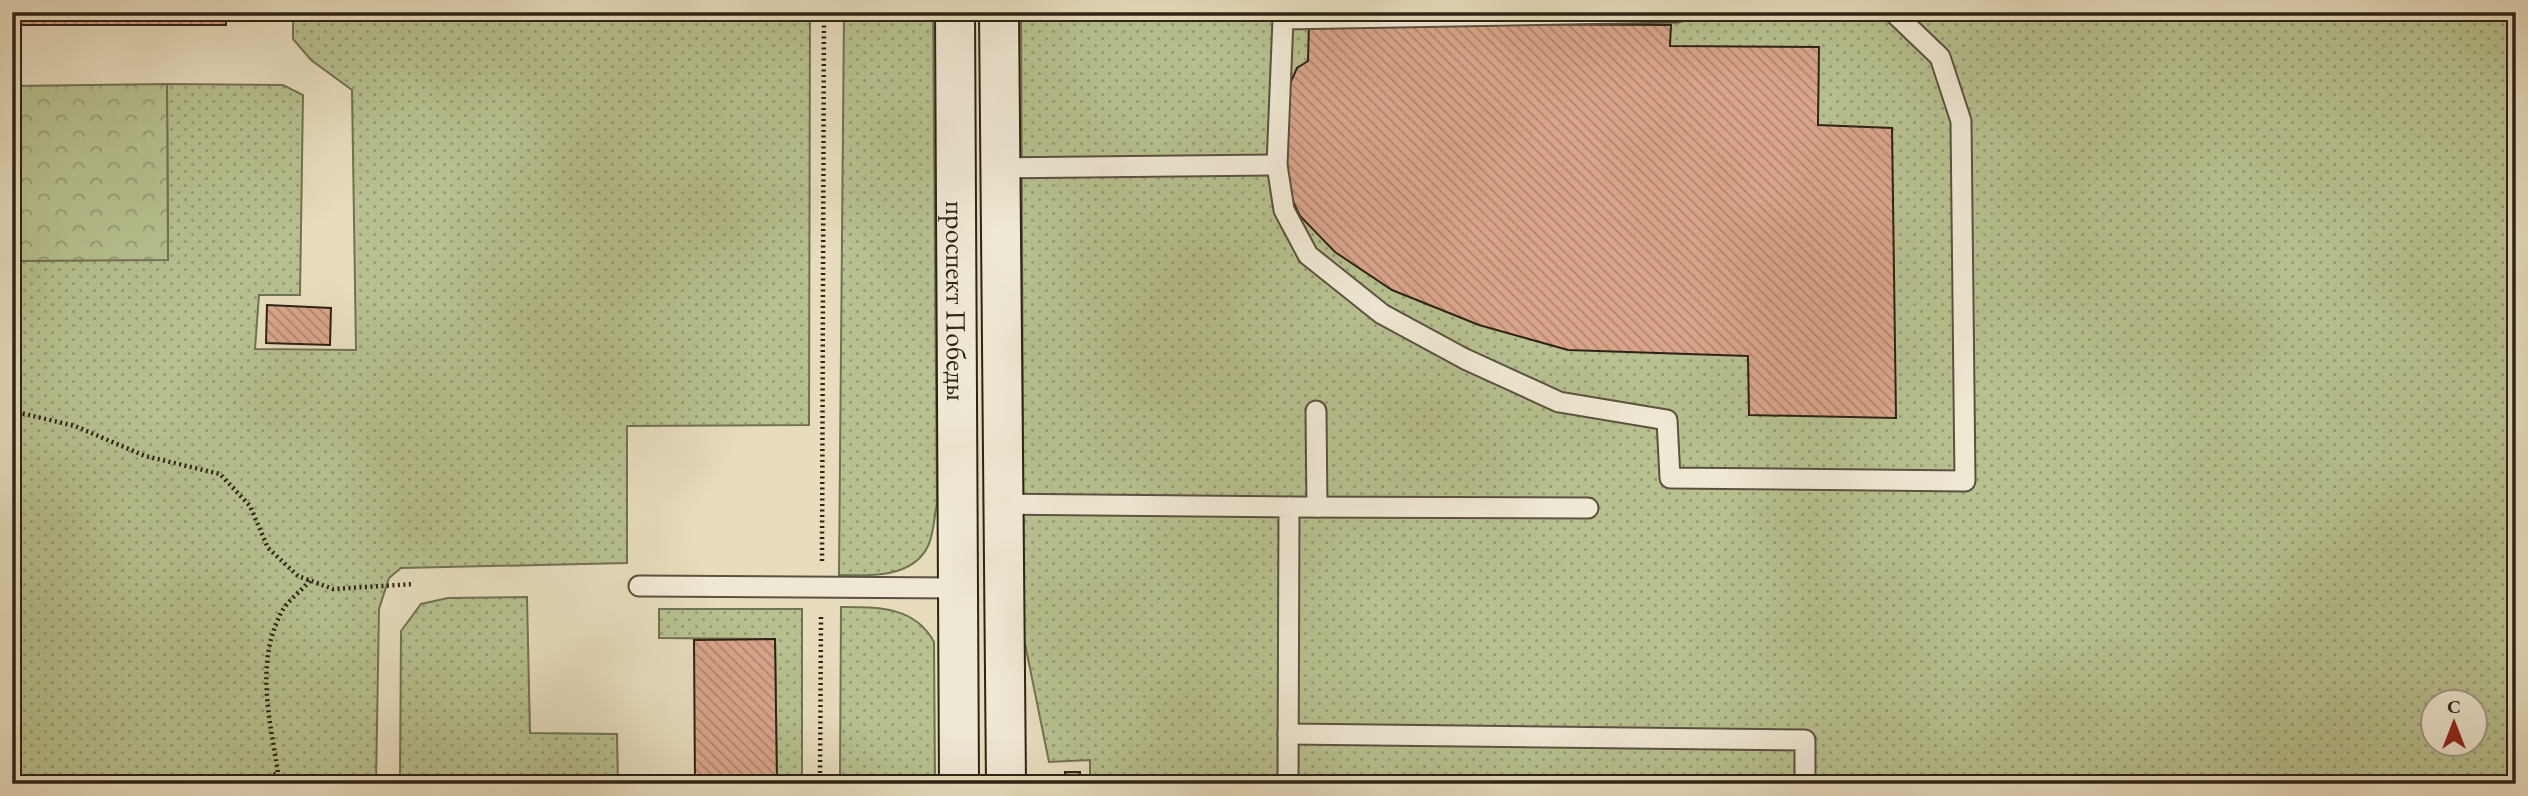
<svg xmlns="http://www.w3.org/2000/svg" width="2528" height="796" viewBox="0 0 2528 796" font-family="'EB Garamond',serif">
<style>
.grass{fill:url(#grass-dots);stroke:#727252;stroke-width:2;fill-rule:evenodd}
.forest{fill:url(#forest-crowns);stroke:#727252;stroke-width:2}
.building{fill:url(#building-back-hatch);stroke:#2d2316;stroke-width:2}
.lines{fill:none;stroke-linecap:round;stroke-linejoin:round}
.lane-casing{stroke:#5c5140;stroke-width:23}
.secondary-casing{stroke:#2d2316;stroke-width:42}
.path{stroke:#2d2316;stroke-width:4.5;stroke-dasharray:2 3.5;stroke-linecap:butt}
.lane{stroke:#efe8d3;stroke-width:19}
.secondary{stroke:#efe8d3;stroke-width:38}
.labels{text-anchor:middle;stroke-width:7;stroke-linejoin:round;paint-order:stroke}
.street-label{font-size:28px;fill:#2d2316;stroke:#efe8d3}
</style>
<defs>
<pattern id="grass-dots" width="8" height="8" patternUnits="userSpaceOnUse" patternTransform="scale(1.75)"><rect width="8" height="8" fill="#b7c08f"/><path d="M2 2h.1M6 6h.1" fill="none" stroke="#959c74" stroke-width="1.8" stroke-linecap="round"/></pattern>
<pattern id="forest-crowns" width="20" height="18" patternUnits="userSpaceOnUse" patternTransform="scale(1.75)"><rect width="20" height="18" fill="#b7c08f"/><path d="M2 6a3 3 0 1 1 6 0M12 15a3 3 0 1 1 6 0" fill="none" stroke="#959c74"/></pattern>
<pattern id="building-back-hatch" width="6" height="6" patternUnits="userSpaceOnUse" patternTransform="scale(1.75)"><rect width="6" height="6" fill="#d9a489"/><path d="M-1 5l2 2M0 0l6 6M5-1l2 2" fill="none" stroke="#b0856f"/></pattern>
</defs>
<rect width="100%" height="100%" fill="#e7dcbc"/>
<filter id="stains"><feTurbulence type="fractalNoise" baseFrequency=".00286" numOctaves="4"/><feColorMatrix values="0 0 0 0 .2 0 0 0 0 .09 0 0 0 0 .02 0 0 0 .5 -.17"/></filter>
<radialGradient id="worn" r=".72"><stop offset=".6" stop-color="#630" stop-opacity="0"/><stop offset="1" stop-color="#630" stop-opacity=".3"/></radialGradient>
<g class="grass">
<path d="M293,12H810L809,425L627,426V563L401,568L389,578L379,609L376,784H12V261L168,259L167,84L283,85L303,95L300,295H259L255,349L356,350L352,90L311,60L293,39Z"/>
<path d="M844,12H933L937,503C934,517 934,534 928,546C913,578 869,576 839,575Z"/>
<path d="M1021,12H2516V784H1090V760L1049,762L1024,639ZM2434,702H2476V744H2434Z"/>
<path d="M527,597L530,733L617,734L618,784H400L401,631L421,604L448,598Z"/>
<path d="M841,607C877,607 915,606 934,642L935,784H840Z"/>
<path d="M659,609H802V784H777L775,639L659,638Z"/>
</g>
<path class="forest" d="M167,84L168,260L12,261V86Z"/>
<g class="building">
<rect x="12" y="12" width="214" height="13"/>
<path d="M1309,23L1671,25L1670,46L1819,47L1818,125L1892,128L1896,418L1749,415L1748,356L1568,350L1479,325L1392,290L1335,252L1300,216L1282,179V102L1297,68L1308,61Z"/>
<path d="M267,305L331,308L330,345L266,343Z"/>
<path d="M775,639L777,784H695L694,640Z"/>
<rect x="1065" y="772" width="15" height="12"/>
</g>
<g class="lines">
<defs>
<g id="lane">
<path d="M1677,12L1283,19L1277,165L1284,210L1308,255L1382,314L1465,359L1559,402L1667,420L1670,478L1965,481L1961,121L1940,57L1893,12"/>
<path d="M1000,168L1277,165"/>
<path d="M1316,411L1317,507"/>
<path d="M1003,504L1289,507L1288,784"/>
<path d="M1289,507L1588,508"/>
<path d="M639,586L957,588"/>
<path d="M1288,734L1805,740V784"/>
</g>
<g id="secondary">
<path id="s1" d="M955,12L959,784"/>
<path d="M999,12L1006,784"/>
</g>
</defs>
<use href="#lane" class="lane-casing"/>
<use href="#secondary" class="secondary-casing"/>
<g class="path">
<path d="M12,411L75,426L145,456L220,474L250,506L268,548L298,576L333,589L414,584"/>
<path d="M822,561L824,12"/>
<path d="M248,784L278,773C270,720 255,663 281,613C287,601 301,591 310,581"/>
<path d="M820,784L821,615"/>
</g>
<use href="#lane" class="lane"/>
<use href="#secondary" class="secondary"/>
</g>
<g class="labels">
<g class="street-label">
<text dy="10" stroke="none"><textPath href="#s1" startOffset="289">проспект Победы</textPath></text>
</g>
</g>
<rect width="2528" height="796" fill="none" stroke="#e7dcbc" stroke-width="42"/>
<rect x="14" y="14" width="2500" height="768" fill="none" stroke="#2d2316" stroke-width="3.5"/>
<rect x="21" y="21" width="2486" height="754" fill="none" stroke="#2d2316" stroke-width="2"/>
<g transform="translate(2454 723)"><circle r="33" fill="#efe8d3" stroke="#a19987" stroke-width="2"/>
<path d="M0-5L12 26L0 18L-12 26Z" fill="#8f2418"/>
<text y="-10" font-size="19" font-weight="bold" text-anchor="middle" fill="#2d2316">С</text>
</g>
<rect width="100%" height="100%" filter="url(#stains)"/>
<rect width="100%" height="100%" fill="url(#worn)"/>
</svg>
